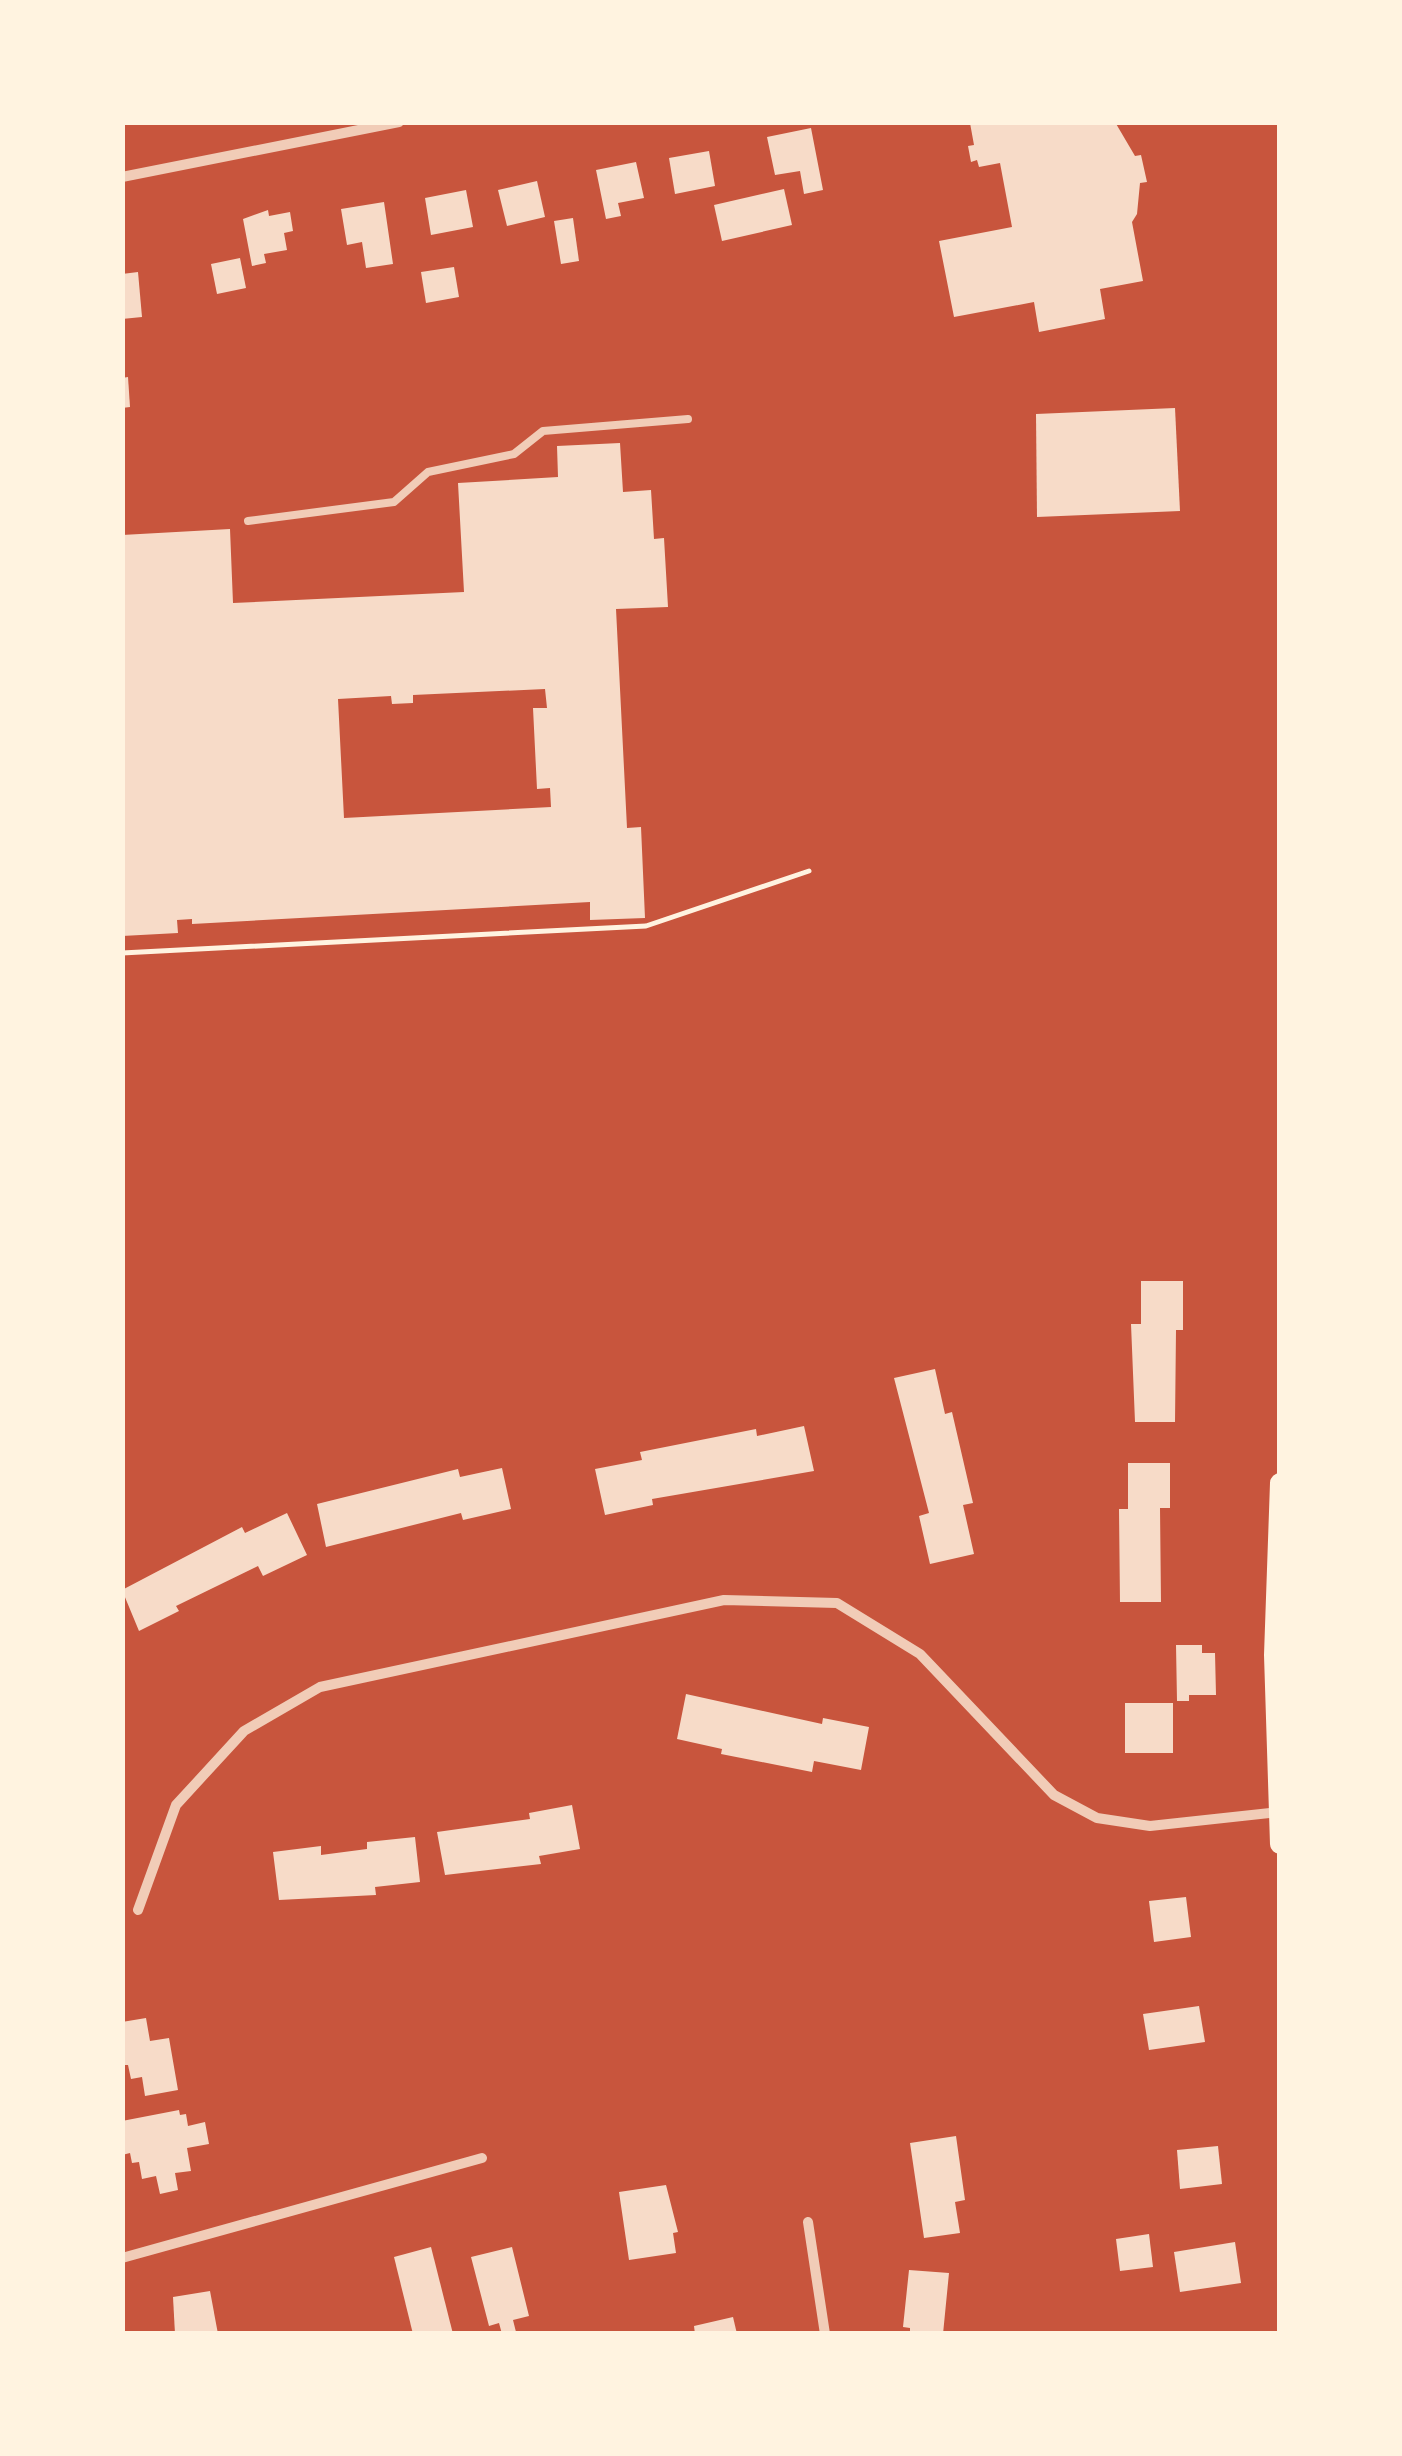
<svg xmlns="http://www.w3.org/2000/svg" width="1402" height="2456" viewBox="0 0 1402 2456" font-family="'Exo 2',sans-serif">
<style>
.building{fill:#f7dbc8;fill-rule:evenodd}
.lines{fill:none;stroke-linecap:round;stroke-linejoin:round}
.path{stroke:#fff3e0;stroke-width:5}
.service{stroke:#f1ccb7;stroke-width:8}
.minor{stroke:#f1ccb7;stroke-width:10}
.secondary{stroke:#fff3e0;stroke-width:20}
</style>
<rect width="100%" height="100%" fill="#c8553d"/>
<g class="building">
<path d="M1115,122L1135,156L1141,155L1147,182L1140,183L1137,214L1132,222L1143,281L1100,289L1105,319L1039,332L1034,302L954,317L939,241L1012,227L1000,163L979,167L977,160L971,162L968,146L974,145L970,123Z"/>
<path d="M811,128L823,190L804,194L800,171L775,175L767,137Z"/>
<path d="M709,151L715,186L675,194L669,158Z"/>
<path d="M636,162L644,198L618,203L621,216L606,219L596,170Z"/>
<path d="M537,181L545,217L507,226L498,190Z"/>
<path d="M784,189L792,225L722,241L714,205Z"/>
<path d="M466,190L473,227L431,235L425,198Z"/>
<path d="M384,202L393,264L366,268L362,242L347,245L341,209Z"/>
<path d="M268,210L269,216L290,212L293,231L284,233L287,250L264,254L266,263L252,266L243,219Z"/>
<path d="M573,218L579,261L561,264L554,221Z"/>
<path d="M240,258L246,288L217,294L211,264Z"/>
<path d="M454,267L459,297L426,303L421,272Z"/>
<path d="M138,272L142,317L122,319V274Z"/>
<path d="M128,377L130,407L122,408V378Z"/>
<path d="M1175,408L1180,511L1037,517L1036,414Z"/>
<path d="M620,443L623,492L651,490L654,539L664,538L668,607L616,609L627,828L641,827L645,918L590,920V902L192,924V919L177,920L178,933L122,936V535L230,529L233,603L464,592L458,483L558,477L557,446ZM545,689L547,708H533L537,789L550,788L551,807L344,818L338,699L391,696L392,704L413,703V695Z"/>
<path d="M1141,1281H1183V1330H1176L1175,1422H1135L1131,1324H1141Z"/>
<path d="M935,1369L945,1414L952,1412L973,1503L963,1505L974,1554L930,1564L919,1516L929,1513L894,1378Z"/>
<path d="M804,1426L814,1471L652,1499L653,1505L605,1515L595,1469L642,1460L640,1452L756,1429L757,1436Z"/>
<path d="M1128,1463H1170V1508H1160L1161,1602H1120L1119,1509H1128Z"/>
<path d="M502,1468L511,1509L463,1520L461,1513L326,1547L317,1504L458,1469L460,1477Z"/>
<path d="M287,1513L307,1555L263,1576L258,1566L176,1606L179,1611L139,1631L122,1590L242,1527L245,1533Z"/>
<path d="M1176,1645H1202V1653H1215L1216,1695H1189V1701H1177Z"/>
<path d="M686,1694L822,1724L823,1718L869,1727L861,1770L814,1761L812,1772L721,1754L722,1749L677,1739Z"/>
<rect x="1125" y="1703" width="48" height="50"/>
<path d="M572,1805L580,1849L539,1856L541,1864L445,1875L437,1832L530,1819L529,1813Z"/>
<path d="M415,1837L420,1882L375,1887L376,1895L279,1900L273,1852L321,1846V1855L367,1849V1842Z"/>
<path d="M1186,1897L1191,1937L1154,1942L1149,1901Z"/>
<path d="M1199,2006L1205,2042L1149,2050L1143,2014Z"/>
<path d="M146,2018L150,2041L169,2038L178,2090L145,2096L142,2077L131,2079L128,2065H122V2022Z"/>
<path d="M179,2110L180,2115L186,2114L188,2126L205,2122L209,2144L187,2148L191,2171L175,2173L178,2190L160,2194L156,2176L142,2179L139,2162L132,2163L130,2153L122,2155V2121Z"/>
<path d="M956,2136L965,2200L955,2202L960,2233L924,2238L910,2143Z"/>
<path d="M1218,2146L1222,2184L1180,2189L1177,2150Z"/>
<path d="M666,2185L678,2232L673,2233L676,2253L629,2260L619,2192Z"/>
<path d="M1149,2234L1153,2267L1120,2271L1116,2239Z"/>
<path d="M1235,2242L1241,2283L1180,2292L1174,2252Z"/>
<path d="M431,2247L453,2334H413L394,2257Z"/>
<path d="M512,2247L529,2316L513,2320L516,2332L502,2334L499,2323L489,2326L471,2257Z"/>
<path d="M909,2270L949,2273L943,2334H910V2328L903,2327Z"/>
<path d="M210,2291L218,2334H175L173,2297Z"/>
<path d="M733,2317L737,2334H695L694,2326Z"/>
</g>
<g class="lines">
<path class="path" d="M122,953L646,926L809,871"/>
<path class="service" d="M248,521L394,502L428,472L514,454L543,431L688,419"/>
<g class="minor">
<path d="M122,177L399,122"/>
<path d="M138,1910L176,1805L244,1731L320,1687L724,1600L837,1603L920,1654L1054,1795L1097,1818L1150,1826L1279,1812"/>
<path d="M808,2222L825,2334"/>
<path d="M122,2258L482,2158"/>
</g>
<path class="secondary" d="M1280,1483L1274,1655L1280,1844"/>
</g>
<rect width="1402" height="2456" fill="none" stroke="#fff3e0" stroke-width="250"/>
</svg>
